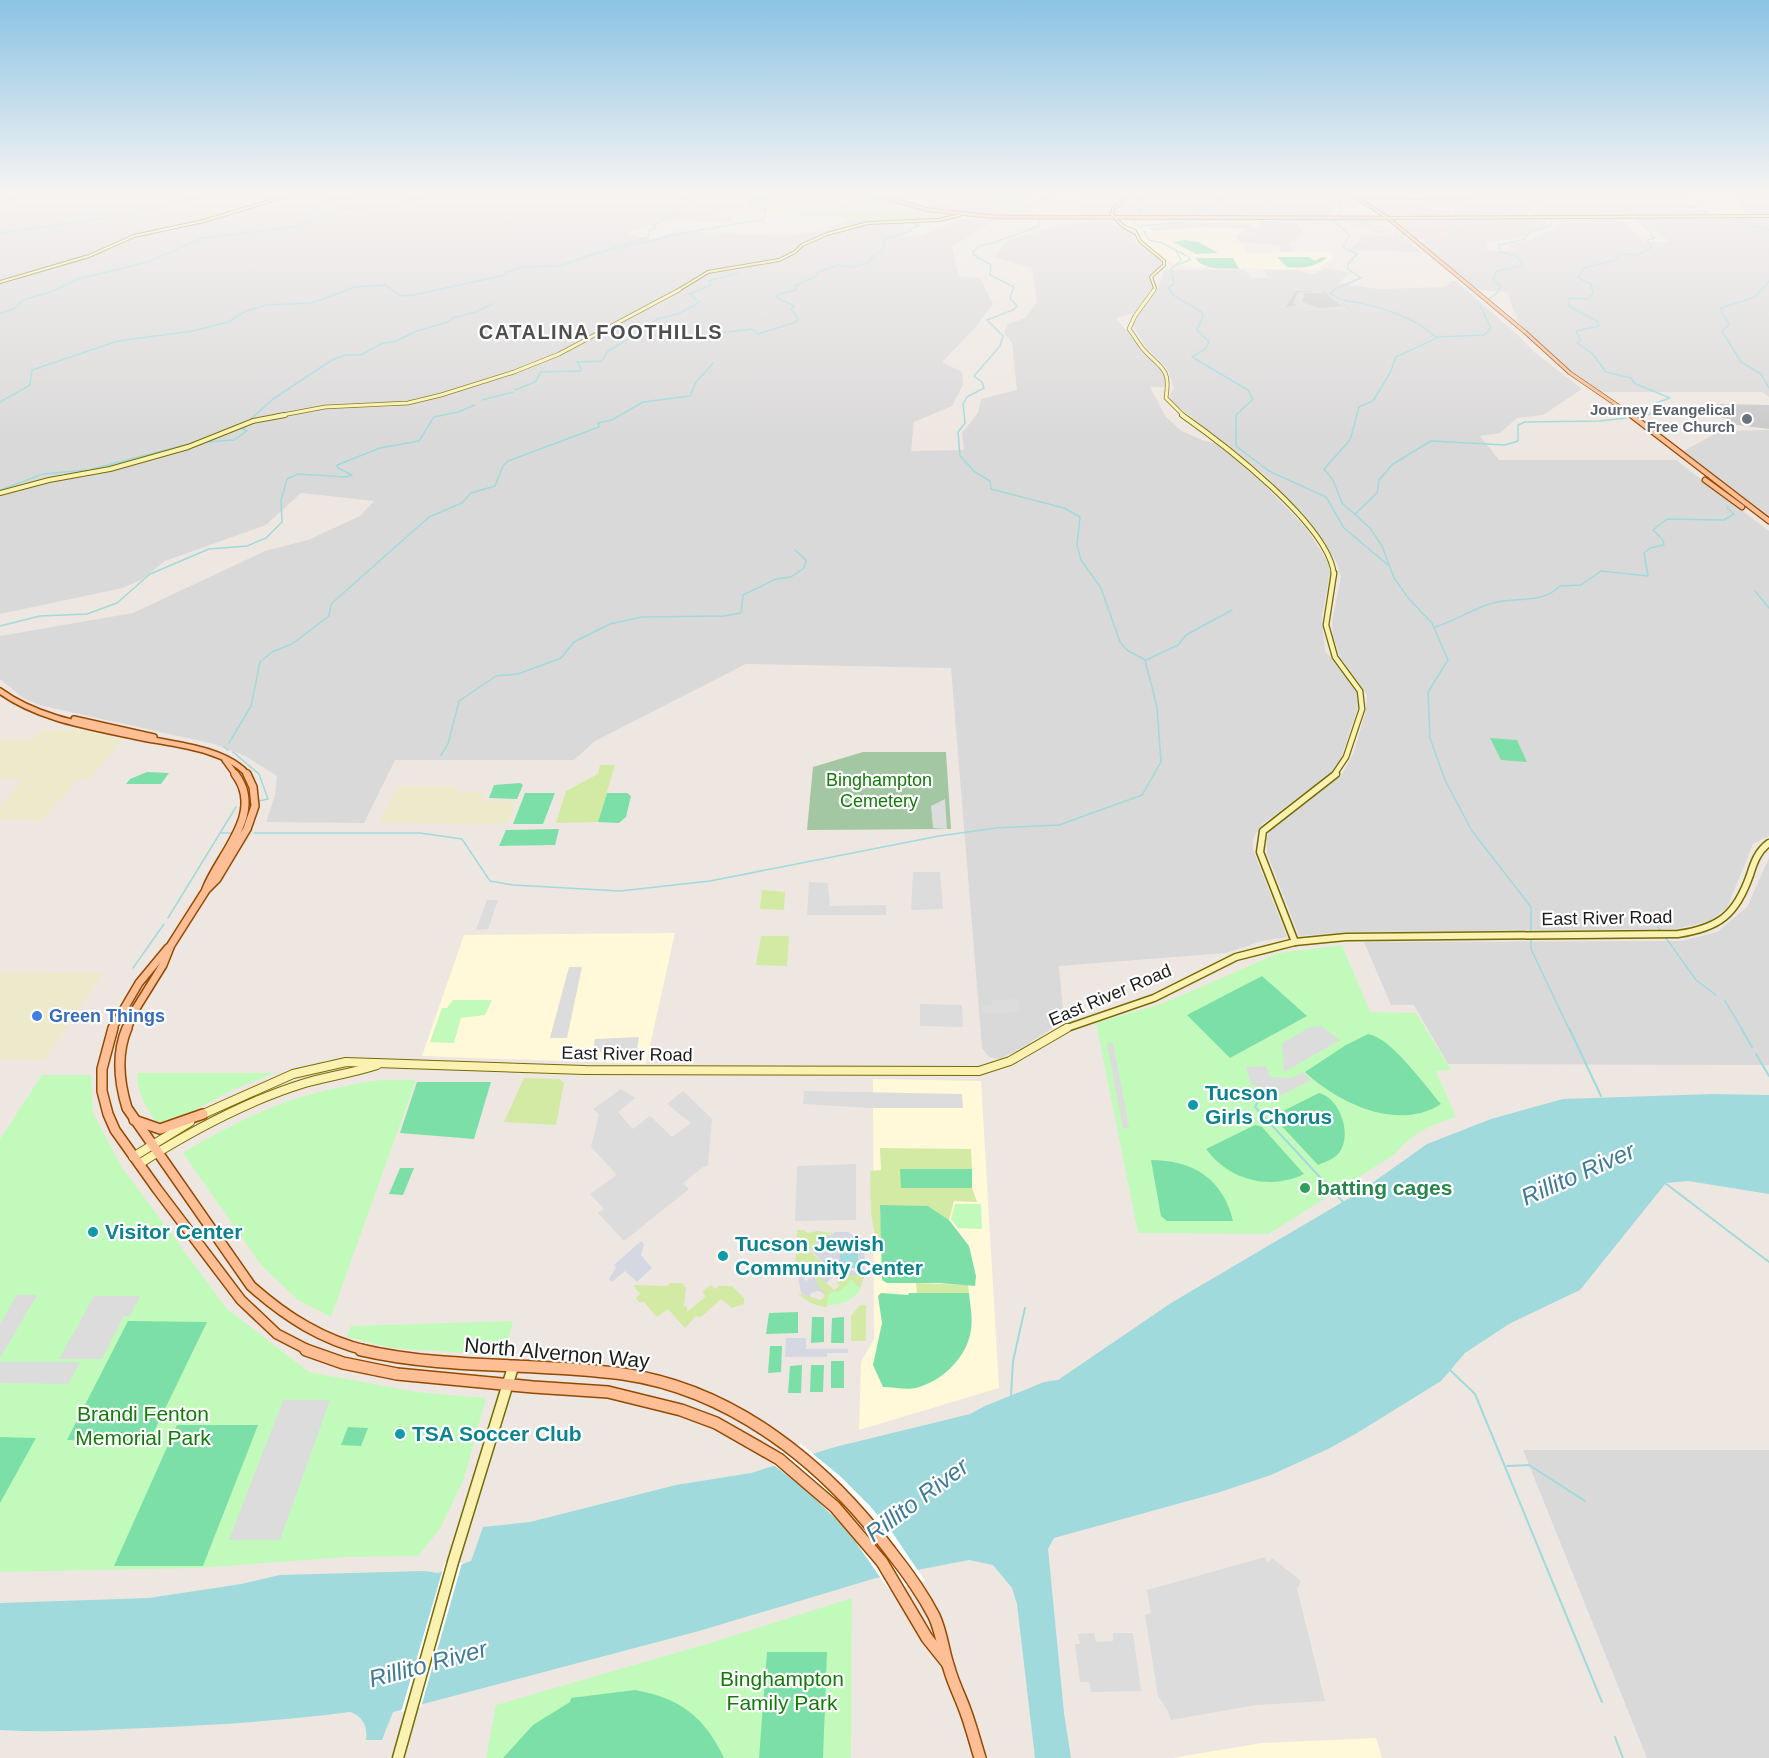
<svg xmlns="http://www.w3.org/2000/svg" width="1769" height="1758" viewBox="0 0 1769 1758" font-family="Helvetica,sans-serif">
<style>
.residential{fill:#dad9d9}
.commercial{fill:#f0cfd4}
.education{fill:#fff8d9}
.religious{fill:#cacaca}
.farmland{fill:#edeacb}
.grass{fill:#d3eaa5}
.cemetery{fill:#a3c7a2}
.park{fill:#c2fabc}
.pitch{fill:#7cdfa8}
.parking{fill:#dcdcdc}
.plaza{fill:#d5d8e3;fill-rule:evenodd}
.water{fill:#a0dadd}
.pier{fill:#fff}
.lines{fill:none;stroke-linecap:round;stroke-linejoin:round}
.stream-far1{stroke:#a0dadd;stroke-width:1.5}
.stream{stroke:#a0dadd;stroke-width:2}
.secondary-far6-casing{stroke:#736c02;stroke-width:4}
.secondary-far5-casing{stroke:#736c02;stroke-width:4.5}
.secondary-far4-casing{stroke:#736c02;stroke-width:6}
.secondary-far3-casing{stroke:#736c02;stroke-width:7}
.secondary-far2-casing{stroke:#736c02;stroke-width:9}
.secondary-far1-casing{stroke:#736c02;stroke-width:10}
.secondary-casing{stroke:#736c02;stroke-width:13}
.primary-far5-casing{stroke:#944900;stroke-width:4.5}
.primary-far4-casing{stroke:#944900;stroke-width:7}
.primary-far3-casing{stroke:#944900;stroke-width:8}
.primary-far2-casing{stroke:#944900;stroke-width:10}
.primary-far1-casing{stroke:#944900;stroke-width:12}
.primary-casing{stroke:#944900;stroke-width:14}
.secondary-far6{stroke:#fbf1b2;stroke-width:2}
.secondary-far5{stroke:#fbf1b2;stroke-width:3}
.secondary-far4{stroke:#fbf1b2;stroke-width:4}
.secondary-far3{stroke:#fbf1b2;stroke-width:4.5}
.secondary-far2{stroke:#fbf1b2;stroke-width:6}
.secondary-far1{stroke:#fbf1b2;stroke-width:8}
.secondary{stroke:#fbf1b2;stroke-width:10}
.primary-far5{stroke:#febf96;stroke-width:3}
.primary-far4{stroke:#febf96;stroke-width:4.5}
.primary-far3{stroke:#febf96;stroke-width:5}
.primary-far2{stroke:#febf96;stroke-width:7}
.primary-far1{stroke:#febf96;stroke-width:9}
.primary{stroke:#febf96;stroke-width:11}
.worship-dot{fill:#6b7280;stroke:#fff;stroke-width:2}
.shop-dot{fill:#3f7fe0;stroke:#fff;stroke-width:2}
.culture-dot{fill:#0f9aa8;stroke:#fff;stroke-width:2}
.leisure-dot{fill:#2e9e5b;stroke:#fff;stroke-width:2}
.labels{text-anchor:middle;stroke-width:4.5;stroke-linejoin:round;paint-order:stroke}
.far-worship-label{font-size:15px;font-weight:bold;fill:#5b616d;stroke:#fff;text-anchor:end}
.park-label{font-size:18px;fill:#137b09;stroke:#fff}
.street-label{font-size:18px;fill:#1c1c1c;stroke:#fff}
.shop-label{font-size:18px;font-weight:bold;fill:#366cbe;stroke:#fff;text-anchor:start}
.far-district-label{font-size:20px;font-weight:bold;letter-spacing:1.5px;fill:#4f4f4f;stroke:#fff}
.near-culture-label{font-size:21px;font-weight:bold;fill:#0d838f;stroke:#fff;text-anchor:start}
.near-leisure-label{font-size:21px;font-weight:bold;fill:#27864d;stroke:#fff;text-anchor:start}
.near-street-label{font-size:21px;fill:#1c1c1c;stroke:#fff}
.near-park-label{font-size:21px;fill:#137b09;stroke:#fff}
.near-water-label{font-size:24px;font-style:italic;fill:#3f7a96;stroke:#fff}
</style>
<rect width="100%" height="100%" fill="#eee7e1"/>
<g class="residential">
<path d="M0,192H297L200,222L300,192H528L538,195L552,192H723L725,195L739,200L747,206L718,216L733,217L730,222L663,221L626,233L652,240L677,231L787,236L827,230L855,217H874L868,222L825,234L801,245L792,253L777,260L703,272L655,303L614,322L566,350L494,378L404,403L335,405L257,419L237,425L187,446L111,468L0,492V283L91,256L145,233L178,226L134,235L91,255L0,281Z"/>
<path d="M791,192H840L860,205L874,209L844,210L822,205L782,206L772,204L766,199Z"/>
<path d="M871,192H937L938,193L932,200L920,205Z"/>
<path d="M1088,192H1345L1354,198L1332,203L1333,211L1326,218L1149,219L1083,217L1081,210Z"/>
<path d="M1480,192H1679L1681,193L1678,199L1712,215L1534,217L1530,213L1541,208L1544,203L1540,202L1527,212L1529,217H1456L1452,213L1456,211V208L1446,204L1471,198Z"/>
<path d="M1722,192H1769V215H1745L1740,199Z"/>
<path d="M960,219L995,220L952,247L959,276L980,278L993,304L975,328L942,362L962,372L963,385L952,406L914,422L911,451L964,450L962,433L978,413L981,399L1017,390L1012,343L1004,333L1008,324L1025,318L1037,302L1032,268L994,257L1008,240L1058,225L1108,220L1128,231L1136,243L1158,256L1162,261L1160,266L1150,274L1152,289L1135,313L1116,318L1143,351L1162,369L1167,387H1150L1166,417L1182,431L1204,441L1218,444L1241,461L1306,528L1328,562L1330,572L1322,617L1325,651L1350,678L1358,696L1359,704L1340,761L1330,774L1261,825L1253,839V850L1287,937L1262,941L1226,953L1059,966L1064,1021L1021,1048L1000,1059L989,1057L982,1048L951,668L746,664L595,741L574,760H395L364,823L266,822L275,795L277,776L245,756L214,744L39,705L23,698L0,679V636L133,613L265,551L308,540L360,516L374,501L301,493L266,525L165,561L141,580L123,588L0,614V495L163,455L254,422L326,408L387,407L423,401L510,375L574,349L622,320L664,302L708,273L782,261L815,240L833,233L871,223L905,221L903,237L921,235Z"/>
<path d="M1639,219H1769V397L1762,392H1599L1566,368L1537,342L1519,323L1507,292L1476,290L1421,243L1474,220H1544L1548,225L1519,238L1487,242V251H1515L1509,245L1533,239L1567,220H1619L1627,224L1643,242H1670Z"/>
<path d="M1259,221H1295L1303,233L1291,242L1290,245L1296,251H1280L1278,248L1281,247L1279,245L1240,242L1237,239L1259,225Z"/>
<path d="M1360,236H1402L1421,252L1349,250L1358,242Z"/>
<path d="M1325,268L1350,273L1338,283L1378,289L1446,287L1451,281H1456L1518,335L1533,351L1582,389L1543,415L1517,418L1500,433L1480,436L1499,460H1676L1769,531V836L1753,844L1727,908L1710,921L1676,929L1349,932L1299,936L1267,853V838L1270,831L1302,804L1341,776L1354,752L1366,710L1367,695L1340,657L1333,637L1332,622L1341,576L1337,563L1314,528L1266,476L1171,401L1169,396L1174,388L1168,370L1145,346L1133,326L1143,306L1158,288L1164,270H1245L1251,278H1269L1264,270H1295L1314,274Z"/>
<path d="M1769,430V518L1682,452L1720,431Z"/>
<path d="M1769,858V1065L1448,1064L1414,1005H1391L1364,942L1681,941L1717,932L1747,907Z"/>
<path d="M1523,1450H1769V1758H1647Z"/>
</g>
<g class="commercial">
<path d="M954,199L972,200L1002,211L1009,217L929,209Z"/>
<path d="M1370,204L1417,206L1451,212L1449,214L1451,217H1390Z"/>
<path d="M1474,220L1429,239H1415L1395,222Z"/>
</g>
<g class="education">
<path d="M1679,192H1722L1740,199L1745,215H1712L1678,199L1681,194Z"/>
<path d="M1120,221H1259L1260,225L1237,239L1248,253L1328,252L1334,258L1316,270L1191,267L1172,263L1142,243L1137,232Z"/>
<path d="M675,933L646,1064L422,1056L464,935Z"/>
<path d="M873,1079L981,1081L999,1388L859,1430L861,1362L874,1339Z"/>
<path d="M1376,1738L1382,1758H1172L1262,1743Z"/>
</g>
<g class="religious">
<path d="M1296,291H1323L1340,305H1345L1350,310L1300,312L1285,308Z"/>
<path d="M1717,404L1769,405V429L1737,425L1714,413Z"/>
</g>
<g class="farmland">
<path d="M42,730H80L123,739L89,780H77L43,820H0V807L24,779L0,778V739H34Z"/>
<path d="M398,786H457L456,792H485L482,801H516L507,824L379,823Z"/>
<path d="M104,972L45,1060H0V973Z"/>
</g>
<g class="grass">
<path d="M840,192H859L910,207L951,215C927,225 885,220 858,218C822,215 787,218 751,208L748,202L734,196C761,186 763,206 782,206C790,206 799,201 806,202C809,203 812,205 815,206C826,208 836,200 847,207L845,210H873L860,205Z"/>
<path d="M941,192H1039L1024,197L1023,212C995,215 967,197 941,192Z"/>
<path d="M600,765H615L598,822L556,823L566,791L598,774Z"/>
<path d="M762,890L785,892L784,910L760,909Z"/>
<path d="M761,936H789L787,966L756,965Z"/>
<path d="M524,1078L560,1079L564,1083L556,1125L504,1122Z"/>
<path d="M880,1148L971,1149L972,1169H901V1188H972L977,1202L954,1201L949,1220L928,1206H880L882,1244H876L871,1213L870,1171L881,1170Z"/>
<path d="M797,1230H804L807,1233L817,1231L834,1233L825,1235L810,1249L803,1248L796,1242Z"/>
<path d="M796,1249L811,1252L822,1262L816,1268L795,1270Z"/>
<path d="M816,1273L834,1290L839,1286L837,1283L846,1275H865L860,1288L851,1281L839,1293L829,1295L827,1307C814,1306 807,1301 797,1293L821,1300L825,1296L815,1284L818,1282L813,1276Z"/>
<path d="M670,1283H682L686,1288L684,1306L687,1307V1312L706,1296L702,1292L711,1285L715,1289L719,1286H732L744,1298V1304L732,1308L721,1299L701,1317L696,1316L685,1328L668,1309L657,1317L644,1302H639L636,1298L640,1294L633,1285L667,1286Z"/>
<path d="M916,1283L968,1285L969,1293H917Z"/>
<path d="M860,1305H866V1341H851V1316Z"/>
</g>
<path class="cemetery" d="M863,752H946L951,829L807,830L813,767Z"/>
<g class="park">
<path d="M1342,945L1370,1012L1416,1013L1451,1070L1436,1071L1456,1117C1431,1125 1412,1133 1395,1154L1269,1234L1138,1233L1096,1023L1161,1004L1279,953Z"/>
<path d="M453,1000H492L485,1015L461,1018L454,1043L430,1042L442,1008H447Z"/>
<path d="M137,1073H275L232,1090L179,1119L167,1123L155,1121C145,1105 137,1092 137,1073Z"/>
<path d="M42,1075H91L93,1113L121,1166L227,1309L309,1372L416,1392L486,1398L464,1479L440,1529L418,1556L347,1557L197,1568L0,1572V1139Z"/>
<path d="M382,1080H416L331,1317L298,1300L261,1265L183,1153C253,1111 301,1091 382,1080Z"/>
<path d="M955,1204H981L982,1229L958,1228L951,1219Z"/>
<path d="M851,1280L861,1289C852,1301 842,1305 827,1305L828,1295L834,1291L839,1292Z"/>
<path d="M513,1321L506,1350L497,1355L392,1348L347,1337L351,1326Z"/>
<path d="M852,1598L851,1758H486L496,1705L710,1643Z"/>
</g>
<g class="pitch">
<path d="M1185,240L1199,242L1218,253L1196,254L1173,242Z"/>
<path d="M1309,257L1315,261L1321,257L1327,258C1316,266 1304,269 1287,267L1277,257Z"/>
<path d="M1195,258H1233L1239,269C1225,268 1204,271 1195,258Z"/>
<path d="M1490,738L1517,740L1527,762L1501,760Z"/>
<path d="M147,772L169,773L161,784H126L130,779Z"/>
<path d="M520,783L523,785L517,799L489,798L494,785Z"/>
<path d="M525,793H555L543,824H513Z"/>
<path d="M607,793H627L631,796L626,817L619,823L598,822Z"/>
<path d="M559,829L555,845L499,846L506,830Z"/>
<path d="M1262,976L1307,1016L1230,1058L1187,1015Z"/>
<path d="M1368,1034C1392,1038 1424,1085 1441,1104C1398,1132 1338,1103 1305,1072L1346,1045Z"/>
<path d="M417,1082H491L474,1139L400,1133Z"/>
<path d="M1319,1093C1340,1098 1353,1135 1339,1153C1334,1159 1325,1162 1318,1165L1276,1120L1277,1114Z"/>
<path d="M1255,1125L1262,1127L1304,1174C1269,1191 1229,1180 1206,1149Z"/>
<path d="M1151,1160C1193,1160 1223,1179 1233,1221H1167L1161,1216Z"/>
<path d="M400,1168H414L403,1195L389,1194Z"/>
<path d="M900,1169H972V1188H901Z"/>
<path d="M880,1205L928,1206L949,1220L969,1246L976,1276L975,1286L939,1283H887L882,1280Z"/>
<path d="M881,1293L908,1295L909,1293H969C970,1304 973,1318 971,1330C967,1357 943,1381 916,1388C906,1390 893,1387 883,1387L873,1365L882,1323L878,1296Z"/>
<path d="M798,1312V1333L766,1334L769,1313Z"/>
<path d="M812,1317H824V1342L811,1343Z"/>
<path d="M844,1317V1343H831L832,1318Z"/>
<path d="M128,1321L207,1322L149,1442L67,1440Z"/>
<path d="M770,1346H782L781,1372L768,1373Z"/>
<rect x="831" y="1361" width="13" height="27"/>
<path d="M802,1365L801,1393H788L790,1366Z"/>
<path d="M811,1365H824L823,1392H810Z"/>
<path d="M177,1425H258L203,1566H114Z"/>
<path d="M348,1427L368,1428L361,1446L341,1445Z"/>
<path d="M0,1437L36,1438L0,1503Z"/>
<path d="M767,1652H827L823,1758H759Z"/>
<path d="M635,1690C680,1698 705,1717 724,1758H503L533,1725L570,1702L571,1698Z"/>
</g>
<g class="parking">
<path d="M815,192L817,193L782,199L786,200L809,197L824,203L838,201L825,192H835H833L837,195L845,196L839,197L854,207H848L841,203L821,204L813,200L789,201L794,203L789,204L775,199L789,194L787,193Z"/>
<path d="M1449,220L1464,223L1449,229L1443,228L1448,225L1431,224L1414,231L1421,233L1416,235L1422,237L1429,232L1438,234L1427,238L1414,237L1410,234L1412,232L1396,222L1458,223Z"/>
<path d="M1349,221H1369L1373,225H1383L1388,228L1374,229L1395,232L1415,250H1410L1395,238H1368L1365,243H1359L1360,235L1392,236L1394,235L1391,232H1383L1388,234L1386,235L1375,232L1368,227H1354L1351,224H1363Z"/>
<path d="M1191,222L1252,224L1250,227H1257L1256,229L1265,222L1269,223L1262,228L1274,232L1301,233H1273L1259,230L1256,229L1255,228L1252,230L1256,231L1249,237L1245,235L1240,238L1235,237L1247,229L1205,227L1154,231L1147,228Z"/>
<path d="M1322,291L1324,293H1305L1302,302L1319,308L1345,306L1349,310L1299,312L1286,308L1296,305L1293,302L1298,292Z"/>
<path d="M945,799L947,829L933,828L931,806Z"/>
<path d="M913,872H940L943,909L911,910Z"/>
<path d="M809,882L828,883L830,906L886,905V915H807Z"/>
<path d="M487,900H498L488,929L476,930Z"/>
<path d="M569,967H582L567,1038H550Z"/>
<path d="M1018,999L1020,1012L983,1014L982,1006L992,1005V1000Z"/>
<path d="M920,1004L962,1005L963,1027L920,1026Z"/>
<path d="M1321,1026L1340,1040L1284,1072L1282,1046L1283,1043L1308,1028Z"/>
<path d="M639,1037L637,1050L593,1052L595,1039Z"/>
<path d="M1107,1043H1113L1129,1128H1123Z"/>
<path d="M1266,1066L1270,1077L1292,1078L1303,1072L1311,1080L1282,1095L1270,1094L1264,1087L1252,1086L1246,1067Z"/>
<path d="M621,1089L635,1098L618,1112L633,1129L650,1116L672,1137L691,1123L667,1104L683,1091L712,1119L708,1166L703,1167L683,1183L689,1189L624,1241L598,1213L604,1209L590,1194L617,1175L591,1147L599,1114L593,1109Z"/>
<path d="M804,1091L962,1094L963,1108H870L803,1104Z"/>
<path d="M856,1164V1220L795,1221L797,1166Z"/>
<path d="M17,1295H37L0,1358V1324Z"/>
<path d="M94,1296H140L130,1316H124L102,1359H59Z"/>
<path d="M0,1362H80L68,1384L0,1383Z"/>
<path d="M283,1400H330L280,1540H229Z"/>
<path d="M1265,1557L1268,1563L1272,1558L1301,1581L1297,1589L1325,1701L1256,1705L1171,1720L1168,1711L1158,1696L1145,1615L1151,1613L1147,1590Z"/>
<path d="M1094,1633L1096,1642L1113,1641V1633H1133L1141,1691L1091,1692L1089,1682H1080L1075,1644H1080L1078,1634Z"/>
</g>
<g class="plaza">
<path d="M835,1232H849L855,1238H864L865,1275H846L839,1281L834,1276L826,1283L815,1272L811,1275L804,1273L801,1275L806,1281L813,1276L818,1282L816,1284L827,1294L818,1291L811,1293L810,1298L801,1293L798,1276H793V1270H802L807,1265L816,1268L822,1262L810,1249L825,1235H832ZM840,1246H858V1271H852L851,1268H839Z"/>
<path d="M641,1241L644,1244L641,1255L652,1268L637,1282L625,1271L612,1282L609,1279L616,1267L614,1265Z"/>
<path d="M786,1338H806V1349H848V1353H827V1357H785Z"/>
</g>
<g class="water">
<path d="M1712,1094L1769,1095V1194L1688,1181L1666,1183L1580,1290L1509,1324L1465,1353L1441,1381L1357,1433L1328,1449L1271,1475L1217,1493L1054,1538L1048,1549L1064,1713L1071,1758H1035L1017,1604L1012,1588L993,1565L969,1560L876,1578L699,1631L393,1712L382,1740H366C368,1727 363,1716 350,1712C282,1721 215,1725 147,1728C98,1730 49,1733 0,1730V1603L149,1598L241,1584L280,1575L424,1571L438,1573L471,1561L483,1527L530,1522L676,1485L751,1473L835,1447L970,1414L985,1406L1044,1382L1058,1380L1171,1303L1358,1193L1427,1144L1491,1119L1563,1099Z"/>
<path d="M840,1246H858V1268H839Z"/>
</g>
<g class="pier">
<path d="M801,1444L840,1476L870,1506L894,1535L925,1581L889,1590L855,1541L836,1519L806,1490L762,1456Z"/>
<path d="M445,1562L462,1563L421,1707L401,1712Z"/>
</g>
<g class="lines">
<g class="stream-far1">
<path d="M1629,192L1632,194L1623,196L1629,206L1624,210L1631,215"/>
<path d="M1680,192L1683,194L1677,197L1687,202L1686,205L1708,212L1710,216"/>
<path d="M700,196L705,194"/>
<path d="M693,197L698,196"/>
<path d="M1361,198L1457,200L1469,198L1477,192"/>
<path d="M0,205L22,193L45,192"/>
<path d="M929,208L943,203L947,193"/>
<path d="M323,215L319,209L321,202L378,192"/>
<path d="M918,216L916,218L920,219"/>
<path d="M1035,216L1027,209L1028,206L1058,192"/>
<path d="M1139,216L1143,212L1139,209L1141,206L1137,201L1144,198L1146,193L1156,192"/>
<path d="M1192,216L1235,192"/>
<path d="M1335,217L1341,212L1339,204L1354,199"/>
<path d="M1637,220L1651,231V236L1655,238L1647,240L1651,246"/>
<path d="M1133,221L1144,230"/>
<path d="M1334,221L1349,235L1343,247L1357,254L1348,264V269L1361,278L1337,288L1330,293C1340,302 1353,301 1365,304C1390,310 1418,320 1437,338L1396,357L1390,373L1373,401L1359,407L1350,440L1324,469L1333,480L1342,503L1370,528L1382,546L1394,578L1409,599L1432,623L1448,660L1428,692L1430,738L1445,780L1472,831L1531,907V934"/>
<path d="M1738,221L1769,230"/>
<path d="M1141,226L1186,222"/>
<path d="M1144,231L1149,240L1162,243L1187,256"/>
<path d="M0,233L133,214L161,205L224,192"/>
<path d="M990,244L1039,226L1040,219"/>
<path d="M1175,249L1181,260L1171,269L1174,284L1168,287L1173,295L1202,312L1203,316L1197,330L1209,342L1205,349L1192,357L1248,390L1253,399L1236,415V446L1269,471L1326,497L1344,528L1388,565"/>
<path d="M584,257L648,237L649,230L656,228L652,226C662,223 664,216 680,212L676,210L679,208L677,207L690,202L687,199"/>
<path d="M1177,265L1190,260L1189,257"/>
<path d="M1769,281L1755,297L1721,308L1722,314L1730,324L1722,331L1741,362L1761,374L1769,388"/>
<path d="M1488,300L1498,292L1501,286L1493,279L1497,271L1523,266L1518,257L1500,252L1499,245L1523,240L1530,232L1551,226L1552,222"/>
<path d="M0,313L14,309L23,300L53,291L78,279L148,262L202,238L294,227L343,209L396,205L413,199L458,192"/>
<path d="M687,337L752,329L758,334L796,322L798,319L791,309L795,306L777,298L778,294L796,290L795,286L818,275L816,273L838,265L854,267L870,262V259L884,249L885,239L911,231L909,229L920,226L912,223L926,220"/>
<path d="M1436,337L1484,335L1491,328L1480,306"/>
<path d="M1579,337L1576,331L1599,326L1598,322L1569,306V298L1589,299L1593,293L1591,284L1578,278L1584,268L1615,260L1621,254L1637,255L1652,247"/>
<path d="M631,338L657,319L678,314L700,302L689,294L711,285L709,281L738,273"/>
<path d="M1580,338L1581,340L1577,343L1592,353L1606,372L1631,378L1634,383L1670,398L1653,404L1656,413L1636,417"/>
<path d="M515,390L535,382L541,372L580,371L581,368L577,362L602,361L607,352L628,339"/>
<path d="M482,400L513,392"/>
<path d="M0,402L30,385L32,370L118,341L193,331L228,322L246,311L267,305L312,303L355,287L385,285L401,296L413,295L506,275V272L524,267L560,266L594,254L679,234L764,219L766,210L751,206L750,203L780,192"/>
<path d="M250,420L273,399L332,360L346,355H361L383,343L394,342L417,331L448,322L453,318L473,313L493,304"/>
<path d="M205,442L234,440L247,431L243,429L245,427"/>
<path d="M92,469L193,443"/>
<path d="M0,490L43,474L86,470"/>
<path d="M1355,514L1377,493L1379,480L1393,464L1431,441L1505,445L1518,441V425L1525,422L1600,421L1626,418"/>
<path d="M1755,591L1769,608"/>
<path d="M0,626L40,616L87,614L117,603L150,574L209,549L247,546L266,538L282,522L281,500L287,479L298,474L346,477L352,475L338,468L337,465L380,448L419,441L434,417L458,412L475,405"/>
<path d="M1435,627C1456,621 1477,606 1497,602C1519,597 1542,604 1560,586L1581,585L1601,571L1648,576L1644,553L1650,548L1664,545L1663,540L1653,530L1667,519L1724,520L1734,514L1727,508L1728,506"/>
<path d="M1146,660L1178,645L1186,635L1232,610"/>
<path d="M229,743L251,706L260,662L272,652L292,644L329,616L331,604L429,517L462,503L471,493L495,486L503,466L508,461L599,427L598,423L612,420L643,402L690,396L696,382L713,363"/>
<path d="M224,747L228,750"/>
<path d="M233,752L259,774L268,799L259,801"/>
<path d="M441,755L448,744L459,701L496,676L518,674L561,658L574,642L610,624L642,617L724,616L741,613L743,595L776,579L791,577L804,568L806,560L795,550"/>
<path d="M221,833H232"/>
<path d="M254,833H420L462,839L490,881L513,885L620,891L710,881L939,836L996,828L1059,825L1142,795L1161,762L1157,707L1145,660L1127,650L1120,642L1101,588L1081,560L1077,545L1080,517L1064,508L991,489L990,481L975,472L960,456L958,432L965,423L963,404L967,397L984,388L982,382L974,376L1000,346L1003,336L987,320L1013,310L1017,306L1010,298L1014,287L990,275L991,265L974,255L973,252L979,246L988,244"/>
<path d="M168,918L236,807"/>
<path d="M1652,919L1661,931"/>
<path d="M1666,938L1696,980L1716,995"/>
<path d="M1531,939V949L1569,1029"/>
<path d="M133,968L164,924"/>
<path d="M1725,1001L1742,1029"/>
</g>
<g class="stream">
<path d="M1569,1028L1601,1096"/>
<path d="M1741,1028L1752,1047"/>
<path d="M1756,1054L1769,1076"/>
<path d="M1266,1092L1260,1097L1255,1107L1344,1203"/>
<path d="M1665,1183L1769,1262"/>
<path d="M1450,1370L1475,1394L1602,1702"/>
<path d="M1011,1395L1013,1361L1025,1308"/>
<path d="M1507,1466L1529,1465L1585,1501"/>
<path d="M1615,1737L1623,1758"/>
</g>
<defs>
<g id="secondary-far6">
<path d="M1122,192L1125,200L1113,209L1112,215L1123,226"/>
<path d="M1348,192L1388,218L1769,216"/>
<path d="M1135,233L1123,226L1135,231L1140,241L1164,261V265L1151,277L1155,288L1153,291"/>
<path d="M0,282L89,256L134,236L204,221L299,192"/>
<path d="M677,291L708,272L779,260L795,252L802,245L827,234L868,223L939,220L960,215"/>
</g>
<g id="secondary-far5">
<path d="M1154,290L1135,316L1129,329C1134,335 1138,343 1143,349C1161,369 1171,367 1166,398L1184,416"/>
<path d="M277,416L325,407L408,403L441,395L514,372L559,354L679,290"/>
</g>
<g id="secondary-far4">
<path d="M1182,415C1222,443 1330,525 1334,575"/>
<path d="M0,493L49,480L110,469L188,447L253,421L285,415"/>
</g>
<path id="secondary-far3" d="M1334,573L1326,625L1335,657L1360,691L1362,709L1346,757L1334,775"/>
<g id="secondary-far2">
<path d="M1295,942L1260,852L1263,831L1336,774"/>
<path d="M1064,1029L1154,998L1236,957L1295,942L1346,937L1678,934C1719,928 1736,915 1750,875C1754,862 1758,851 1769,843"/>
</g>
<g id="secondary-far1">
<path d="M201,1115L293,1074L346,1062L585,1070L979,1071L1010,1061L1067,1028"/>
<path d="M133,1157L190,1122"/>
<path d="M139,1164C191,1131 246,1101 305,1083C329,1076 353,1073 377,1065"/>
</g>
<path id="secondary" d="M398,1758L453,1562L513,1367"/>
<path id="primary-far5" d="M864,192L929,210L996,217L1388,218L1525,332L1570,373L1633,416"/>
<g id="primary-far4">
<path d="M1631,415L1769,521"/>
<path d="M1705,480L1742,507"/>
</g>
<g id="primary-far3">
<path d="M0,691C38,719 92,727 138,737C171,744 226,748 248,775"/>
<path d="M74,719L154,737"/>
<path d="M225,760L236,775"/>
</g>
<g id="primary-far2">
<path d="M206,889C220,853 265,813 235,774"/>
<path d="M112,1029L139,983L168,948"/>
<path d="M127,1029L135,1010L163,965L171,945L206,890L217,879L247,829L255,806L253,787L247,774"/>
</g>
<g id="primary-far1">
<path d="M113,1028L102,1069V1091L108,1114L115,1130L157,1189L241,1300L277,1334L310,1351"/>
<path d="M127,1028C116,1054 119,1082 127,1108L251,1286C286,1317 322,1340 368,1351"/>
<path d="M134,1120L160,1129L203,1114"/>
</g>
<g id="primary">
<path d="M306,1350L343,1363L397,1374L533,1387L608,1392L681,1410L716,1423L779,1459L835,1507L882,1562L927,1638L947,1663"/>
<path d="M361,1350C447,1370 536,1362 623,1374C734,1390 826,1465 891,1552C907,1572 922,1593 934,1616C942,1633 943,1651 949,1668C953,1683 960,1696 965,1710C971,1726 975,1742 980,1758"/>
</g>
</defs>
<use href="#secondary-far6" class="secondary-far6-casing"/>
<use href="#secondary-far5" class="secondary-far5-casing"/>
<use href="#secondary-far4" class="secondary-far4-casing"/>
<use href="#secondary-far3" class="secondary-far3-casing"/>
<use href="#secondary-far2" class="secondary-far2-casing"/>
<use href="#secondary-far1" class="secondary-far1-casing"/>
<use href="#secondary" class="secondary-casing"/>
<use href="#primary-far5" class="primary-far5-casing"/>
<use href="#primary-far4" class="primary-far4-casing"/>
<use href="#primary-far3" class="primary-far3-casing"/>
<use href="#primary-far2" class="primary-far2-casing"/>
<use href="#primary-far1" class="primary-far1-casing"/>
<use href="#primary" class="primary-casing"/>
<use href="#secondary-far6" class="secondary-far6"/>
<use href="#secondary-far5" class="secondary-far5"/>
<use href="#secondary-far4" class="secondary-far4"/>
<use href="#secondary-far3" class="secondary-far3"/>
<use href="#secondary-far2" class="secondary-far2"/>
<use href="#secondary-far1" class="secondary-far1"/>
<use href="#secondary" class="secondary"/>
<use href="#primary-far5" class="primary-far5"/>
<use href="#primary-far4" class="primary-far4"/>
<use href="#primary-far3" class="primary-far3"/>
<use href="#primary-far2" class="primary-far2"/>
<use href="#primary-far1" class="primary-far1"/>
<use href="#primary" class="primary"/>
</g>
<linearGradient id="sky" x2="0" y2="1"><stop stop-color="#8bc3e4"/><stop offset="0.44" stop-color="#f7f4f2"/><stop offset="1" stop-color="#f7f4f2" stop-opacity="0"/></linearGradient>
<rect width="1769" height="438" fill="url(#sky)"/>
<circle class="worship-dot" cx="1747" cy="419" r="6"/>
<circle class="shop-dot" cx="37" cy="1016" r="6"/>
<g class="culture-dot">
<circle cx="1193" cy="1105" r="6"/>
<circle cx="93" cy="1232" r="6"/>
<circle cx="723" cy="1256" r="6"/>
<circle cx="400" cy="1434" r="6"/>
</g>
<circle class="leisure-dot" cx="1305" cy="1188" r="6"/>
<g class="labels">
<g class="far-worship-label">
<text x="1735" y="415">Journey Evangelical<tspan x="1735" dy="17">Free Church</tspan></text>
</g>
<g class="park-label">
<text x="879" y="786">Binghampton<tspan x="879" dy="21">Cemetery</tspan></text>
</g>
<g class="street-label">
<text transform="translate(1607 918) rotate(-1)" y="6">East River Road</text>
<text transform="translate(1110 995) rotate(-23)" y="6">East River Road</text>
<text transform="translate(627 1054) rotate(1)" y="6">East River Road</text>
</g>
<g class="shop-label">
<text x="49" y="1022">Green Things</text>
</g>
<g class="far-district-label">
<text x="601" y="339">CATALINA FOOTHILLS</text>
</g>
<g class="near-culture-label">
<text x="1205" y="1100">Tucson<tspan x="1205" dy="24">Girls Chorus</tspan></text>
<text x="105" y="1239">Visitor Center</text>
<text x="735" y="1251">Tucson Jewish<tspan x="735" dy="24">Community Center</tspan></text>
<text x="412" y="1441">TSA Soccer Club</text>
</g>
<g class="near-leisure-label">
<text x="1317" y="1195">batting cages</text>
</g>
<g class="near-street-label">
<text transform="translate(557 1353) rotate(5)" y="7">North Alvernon Way</text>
</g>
<g class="near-park-label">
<text x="143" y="1421">Brandi Fenton<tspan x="143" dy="24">Memorial Park</tspan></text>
<text x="782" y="1686">Binghampton<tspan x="782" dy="24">Family Park</tspan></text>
</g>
<g class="near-water-label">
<text transform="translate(1578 1174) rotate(-24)" y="8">Rillito River</text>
<text transform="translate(917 1500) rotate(-37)" y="8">Rillito River</text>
<text transform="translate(428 1664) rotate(-15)" y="8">Rillito River</text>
</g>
</g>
</svg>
